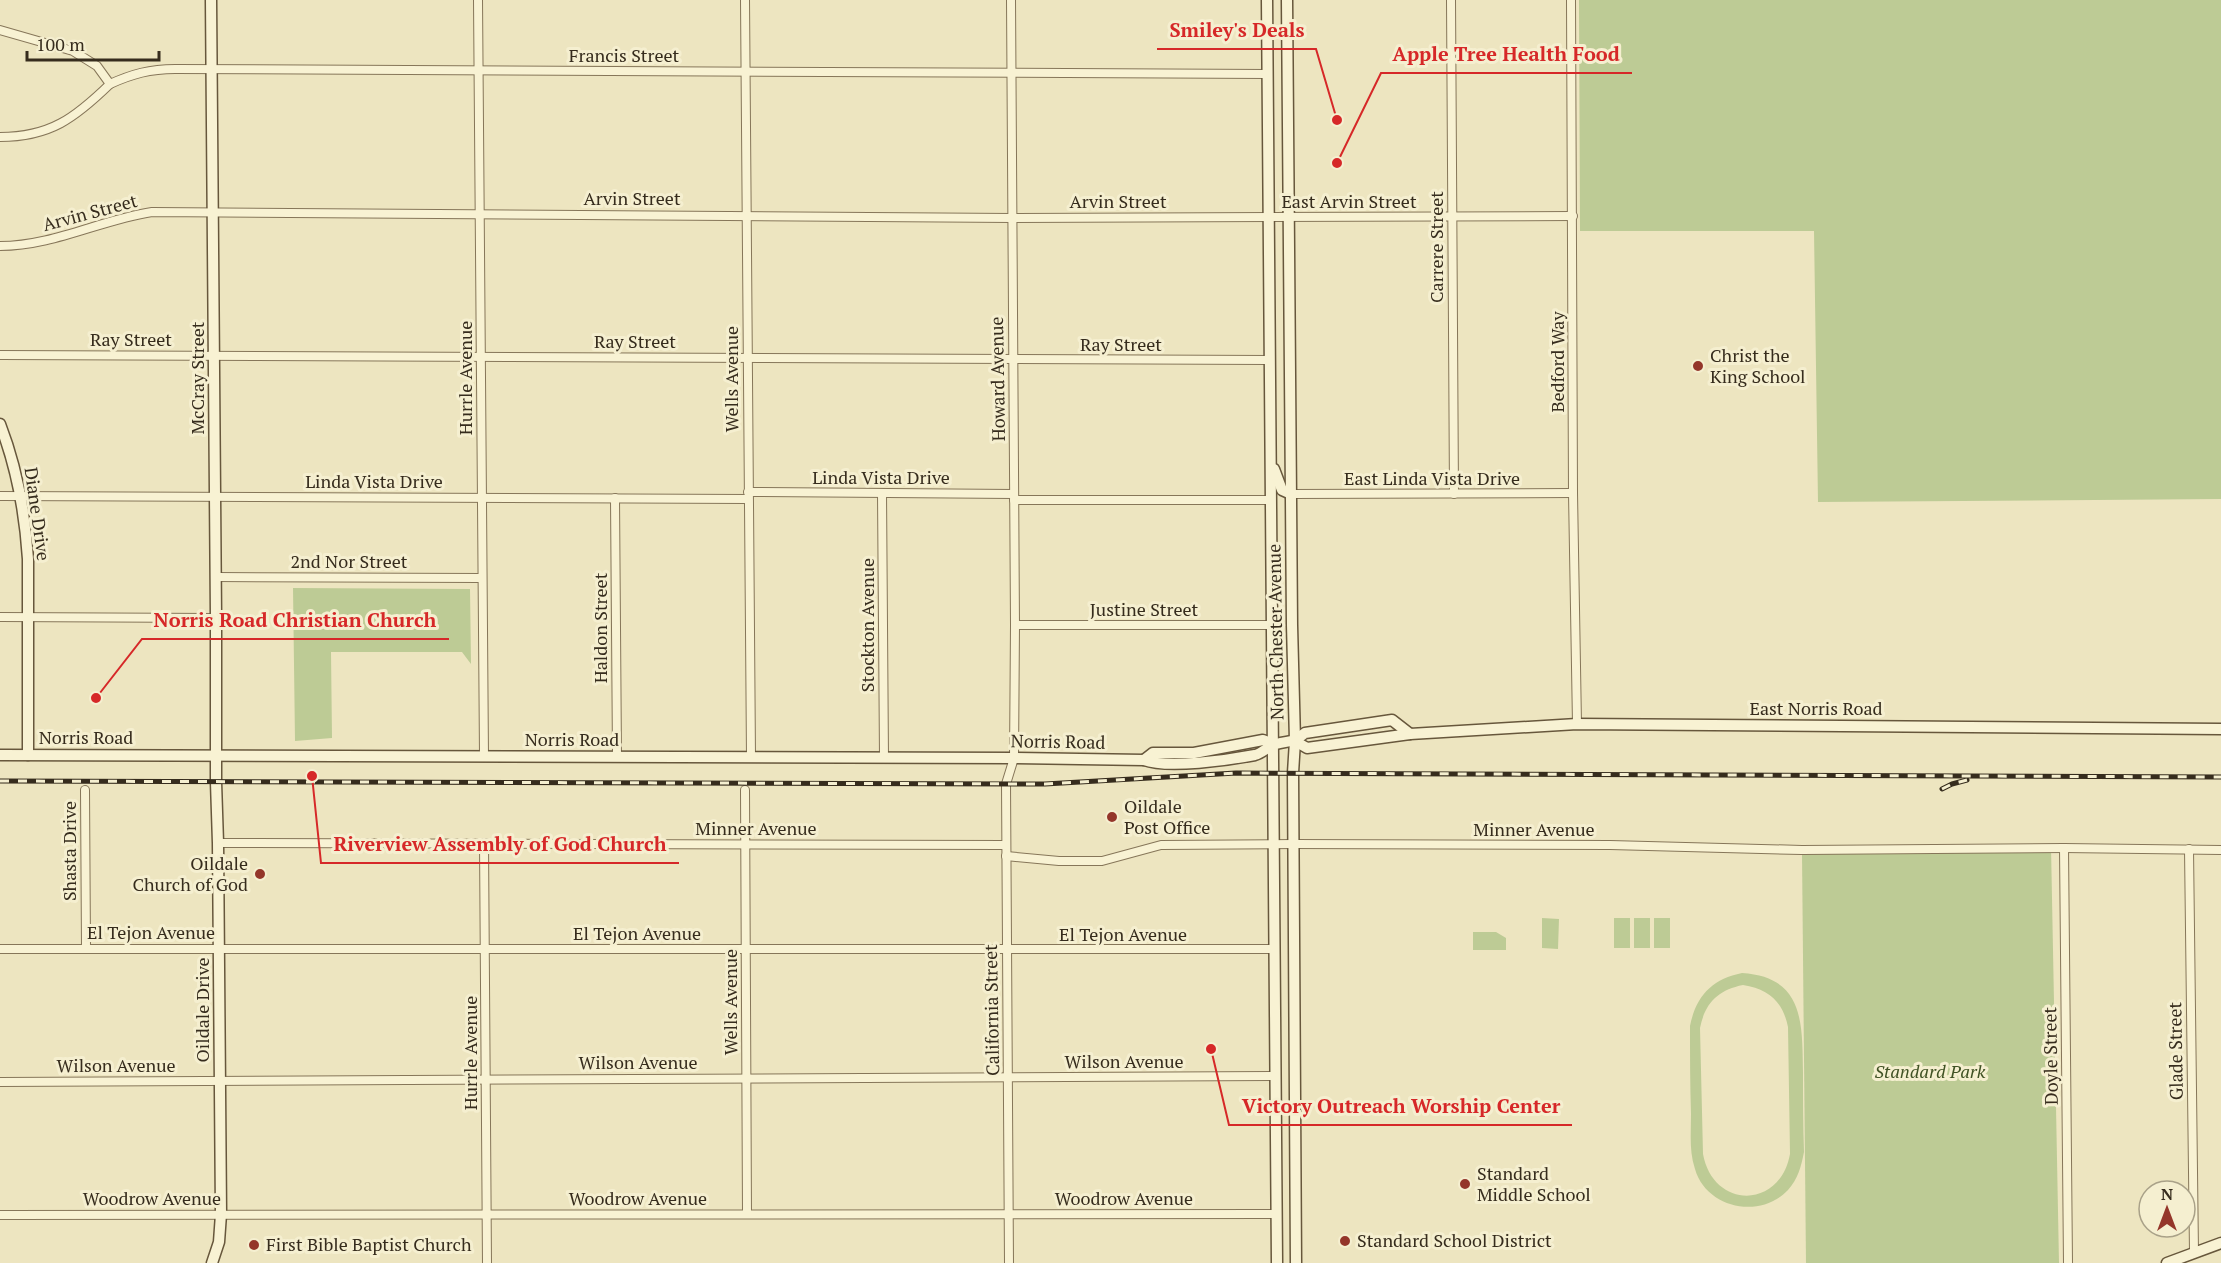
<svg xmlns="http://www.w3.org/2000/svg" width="2221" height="1263" viewBox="0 0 2221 1263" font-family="'PT Serif',serif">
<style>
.green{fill:#bdcb95;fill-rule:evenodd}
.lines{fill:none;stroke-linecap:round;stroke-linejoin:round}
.street-casing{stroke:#867659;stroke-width:10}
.secondary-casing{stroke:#67573c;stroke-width:13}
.street{stroke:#f8f2d3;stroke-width:8}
.secondary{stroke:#f8f2d3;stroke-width:10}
.rail-casing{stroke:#362c1d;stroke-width:5}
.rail{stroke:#f5efd0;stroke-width:3;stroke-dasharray:9;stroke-linecap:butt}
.poi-dot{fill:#94362a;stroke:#f5efd0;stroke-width:2}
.labels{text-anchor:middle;stroke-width:6;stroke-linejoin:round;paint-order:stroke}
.street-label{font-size:18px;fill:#362c1d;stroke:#f5efd0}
.poi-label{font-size:18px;fill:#362c1d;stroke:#f5efd0;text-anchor:start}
.park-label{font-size:18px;font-style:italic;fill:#405224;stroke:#f5efd0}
.leader{fill:none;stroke:#d62828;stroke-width:2}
.callout-dot{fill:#d62828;stroke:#f5efd0;stroke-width:2}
.callout-label{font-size:20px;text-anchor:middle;font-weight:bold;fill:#d62828;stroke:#f5efd0;stroke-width:6;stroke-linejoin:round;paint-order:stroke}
</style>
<rect width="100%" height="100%" fill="#ede5c0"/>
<g class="green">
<path d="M1579,0H2221V499L1818,502L1814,231H1580Z"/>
<path d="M293,588L470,589L471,664L462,652H331L332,738L295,741Z"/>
<path d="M2051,846L2059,1263H1806L1802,854Z"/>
<path d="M1542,918L1559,919L1558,949L1542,948Z"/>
<rect x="1614" y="918" width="16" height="30"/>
<rect x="1634" y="918" width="16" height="30"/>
<rect x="1654" y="918" width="16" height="30"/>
<path d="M1473,932H1496L1506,938V950H1473Z"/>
<path d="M1742,973C1805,977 1802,1024 1803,1073C1803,1099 1803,1126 1804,1152C1801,1167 1798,1179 1788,1190C1760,1220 1706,1208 1695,1169C1689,1151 1691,1133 1691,1114C1690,1085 1690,1055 1690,1026C1696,996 1712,979 1742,973ZM1743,985C1769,989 1783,1002 1788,1027L1790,1154C1780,1210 1713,1209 1703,1154L1700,1028C1705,1003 1718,990 1743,985Z"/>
</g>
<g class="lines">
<defs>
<g id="street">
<path d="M478,0L484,756"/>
<path d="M745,0L751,757"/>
<path d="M1451,0L1454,494"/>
<path d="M1571,0L1573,493L1577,724"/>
<path d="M0,30L73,51L97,66L110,84C132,74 150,69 175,69L1268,74"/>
<path d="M0,137C50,137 75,118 110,84"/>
<path d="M0,246C53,246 100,220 152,212L1012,218L1573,216"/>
<path d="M0,355L1270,360"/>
<path d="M748,492L1014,494"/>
<path d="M882,493L884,758"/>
<path d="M1291,494L1573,493"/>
<path d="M0,496L748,499"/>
<path d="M615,498L617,757"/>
<path d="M1014,500H1271"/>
<path d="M216,577L482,578"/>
<path d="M0,617L216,618"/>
<path d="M1015,625H1272"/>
<path d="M85,790L86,948"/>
<path d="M745,790L747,1214"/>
<path d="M218,843L1005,845"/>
<path d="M484,843L487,1263"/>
<path d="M2064,848L2068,1263"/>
<path d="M2189,849L2194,1252"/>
<path d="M1006,856L1059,861H1102L1161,845L1293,844L1610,845L1802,850L2064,848L2221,850"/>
<path d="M0,949H1274"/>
<path d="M0,1082L1275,1076"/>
<path d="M0,1215L1276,1214"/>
<path d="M1009,1263L1006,784L1014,758L1015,625L1011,0"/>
</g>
<g id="secondary">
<path d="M211,0L216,618V782L218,843L221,1214L219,1242L212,1263"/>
<path d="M1267,0L1277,1263"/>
<path d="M1287,0L1292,625L1295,741L1293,773L1296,1263"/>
<path d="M0,424C17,468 25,512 28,559V755"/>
<path d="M1274,469L1282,490L1291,494"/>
<path d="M1295,741L1307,748L1410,734L1577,724L2221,729"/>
<path d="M0,755L1014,758L1144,760C1168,769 1229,760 1255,755C1263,753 1268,746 1276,744C1291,740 1291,744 1305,733L1392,720L1410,734"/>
<path d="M1144,760L1153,753H1194L1263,740L1274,744"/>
<path d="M2167,1263L2221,1243"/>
</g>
</defs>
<use href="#street" class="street-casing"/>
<use href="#secondary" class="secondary-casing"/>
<use href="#street" class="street"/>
<use href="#secondary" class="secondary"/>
<defs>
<g id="rail">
<path d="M0,781L1045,784L1236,773L2221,777"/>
<path d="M1942,789L1952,784L1967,780"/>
</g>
</defs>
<use href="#rail" class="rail-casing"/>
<use href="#rail" class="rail"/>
</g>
<g class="poi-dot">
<circle cx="1698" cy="366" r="6"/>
<circle cx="1112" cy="817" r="6"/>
<circle cx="260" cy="874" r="6"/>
<circle cx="1465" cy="1184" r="6"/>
<circle cx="1345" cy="1241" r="6"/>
<circle cx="254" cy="1245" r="6"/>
</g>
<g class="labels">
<g class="street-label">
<text x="624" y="62">Francis Street</text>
<text x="632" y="205">Arvin Street</text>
<text x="1118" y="208">Arvin Street</text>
<text x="1349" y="208">East Arvin Street</text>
<text transform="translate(90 213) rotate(-15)" y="6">Arvin Street</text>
<text transform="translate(1437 247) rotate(-90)" y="6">Carrere Street</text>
<text x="131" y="346">Ray Street</text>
<text x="635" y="348">Ray Street</text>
<text x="1121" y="351">Ray Street</text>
<text transform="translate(1558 362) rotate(-90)" y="6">Bedford Way</text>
<text transform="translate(198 378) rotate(-90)" y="6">McCray Street</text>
<text transform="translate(466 378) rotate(-90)" y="6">Hurrle Avenue</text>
<text transform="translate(732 379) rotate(-90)" y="6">Wells Avenue</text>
<text transform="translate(998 379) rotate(-91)" y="6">Howard Avenue</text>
<text x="881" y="484">Linda Vista Drive</text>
<text x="1432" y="485">East Linda Vista Drive</text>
<text x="374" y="488">Linda Vista Drive</text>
<text transform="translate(37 514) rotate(82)" y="6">Diane Drive</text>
<text x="349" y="568">2nd Nor Street</text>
<text x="1144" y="616">Justine Street</text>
<text transform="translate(868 625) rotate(-90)" y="6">Stockton Avenue</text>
<text transform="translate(601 628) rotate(-90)" y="6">Haldon Street</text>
<text transform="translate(1276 632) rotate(-91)" y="6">North Chester Avenue</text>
<text x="1816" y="715">East Norris Road</text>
<text x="86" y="744">Norris Road</text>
<text x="572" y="746">Norris Road</text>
<text transform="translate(1058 742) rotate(1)" y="6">Norris Road</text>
<text x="756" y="835">Minner Avenue</text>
<text x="1534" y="836">Minner Avenue</text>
<text transform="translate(70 851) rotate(-90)" y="6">Shasta Drive</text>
<text x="151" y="939">El Tejon Avenue</text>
<text x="637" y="940">El Tejon Avenue</text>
<text x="1123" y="941">El Tejon Avenue</text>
<text transform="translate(731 1002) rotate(-90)" y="6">Wells Avenue</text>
<text transform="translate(203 1010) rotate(-90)" y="6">Oildale Drive</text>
<text transform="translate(992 1010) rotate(-91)" y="6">California Street</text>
<text transform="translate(2176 1051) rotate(-91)" y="6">Glade Street</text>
<text transform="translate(471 1053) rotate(-90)" y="6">Hurrle Avenue</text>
<text transform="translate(2051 1056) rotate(-91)" y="6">Doyle Street</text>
<text x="1124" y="1068">Wilson Avenue</text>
<text x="638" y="1069">Wilson Avenue</text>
<text x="116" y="1072">Wilson Avenue</text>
<text x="152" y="1205">Woodrow Avenue</text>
<text x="638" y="1205">Woodrow Avenue</text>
<text x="1124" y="1205">Woodrow Avenue</text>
</g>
<g class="poi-label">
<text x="1710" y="362">Christ the<tspan x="1710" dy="21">King School</tspan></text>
<text x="1124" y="813">Oildale<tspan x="1124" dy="21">Post Office</tspan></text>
<text x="248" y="870" text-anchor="end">Oildale<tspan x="248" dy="21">Church of God</tspan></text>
<text x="1477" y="1180">Standard<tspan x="1477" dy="21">Middle School</tspan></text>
<text x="1357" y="1247">Standard School District</text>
<text x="266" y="1251">First Bible Baptist Church</text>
</g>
<g class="park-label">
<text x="1930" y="1078">Standard Park</text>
</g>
</g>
<path class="leader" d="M1337 120L1316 49H1157M1337 163L1381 73H1632M96 698L142 639H449M312 776L321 863H679M1211 1049L1229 1125H1572"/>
<g class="callout-dot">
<circle cx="1337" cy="120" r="6"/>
<circle cx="1337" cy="163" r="6"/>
<circle cx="96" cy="698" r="6"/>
<circle cx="312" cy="776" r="6"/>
<circle cx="1211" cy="1049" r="6"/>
</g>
<g class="callout-label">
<text x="1237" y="37">Smiley's Deals</text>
<text x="1506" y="61">Apple Tree Health Food</text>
<text x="295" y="627">Norris Road Christian Church</text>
<text x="500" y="851">Riverview Assembly of God Church</text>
<text x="1401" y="1113">Victory Outreach Worship Center</text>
</g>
<g transform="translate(2167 1209)"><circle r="28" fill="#f5efd0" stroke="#a9a188" stroke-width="1.5"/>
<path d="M0-4.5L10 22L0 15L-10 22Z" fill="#94362a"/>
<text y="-9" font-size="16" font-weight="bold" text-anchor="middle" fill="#362c1d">N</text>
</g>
<path d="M27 51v9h132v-9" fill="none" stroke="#362c1d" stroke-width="3"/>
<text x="36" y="51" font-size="18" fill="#362c1d" stroke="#f5efd0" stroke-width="4.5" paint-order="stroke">100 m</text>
</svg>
